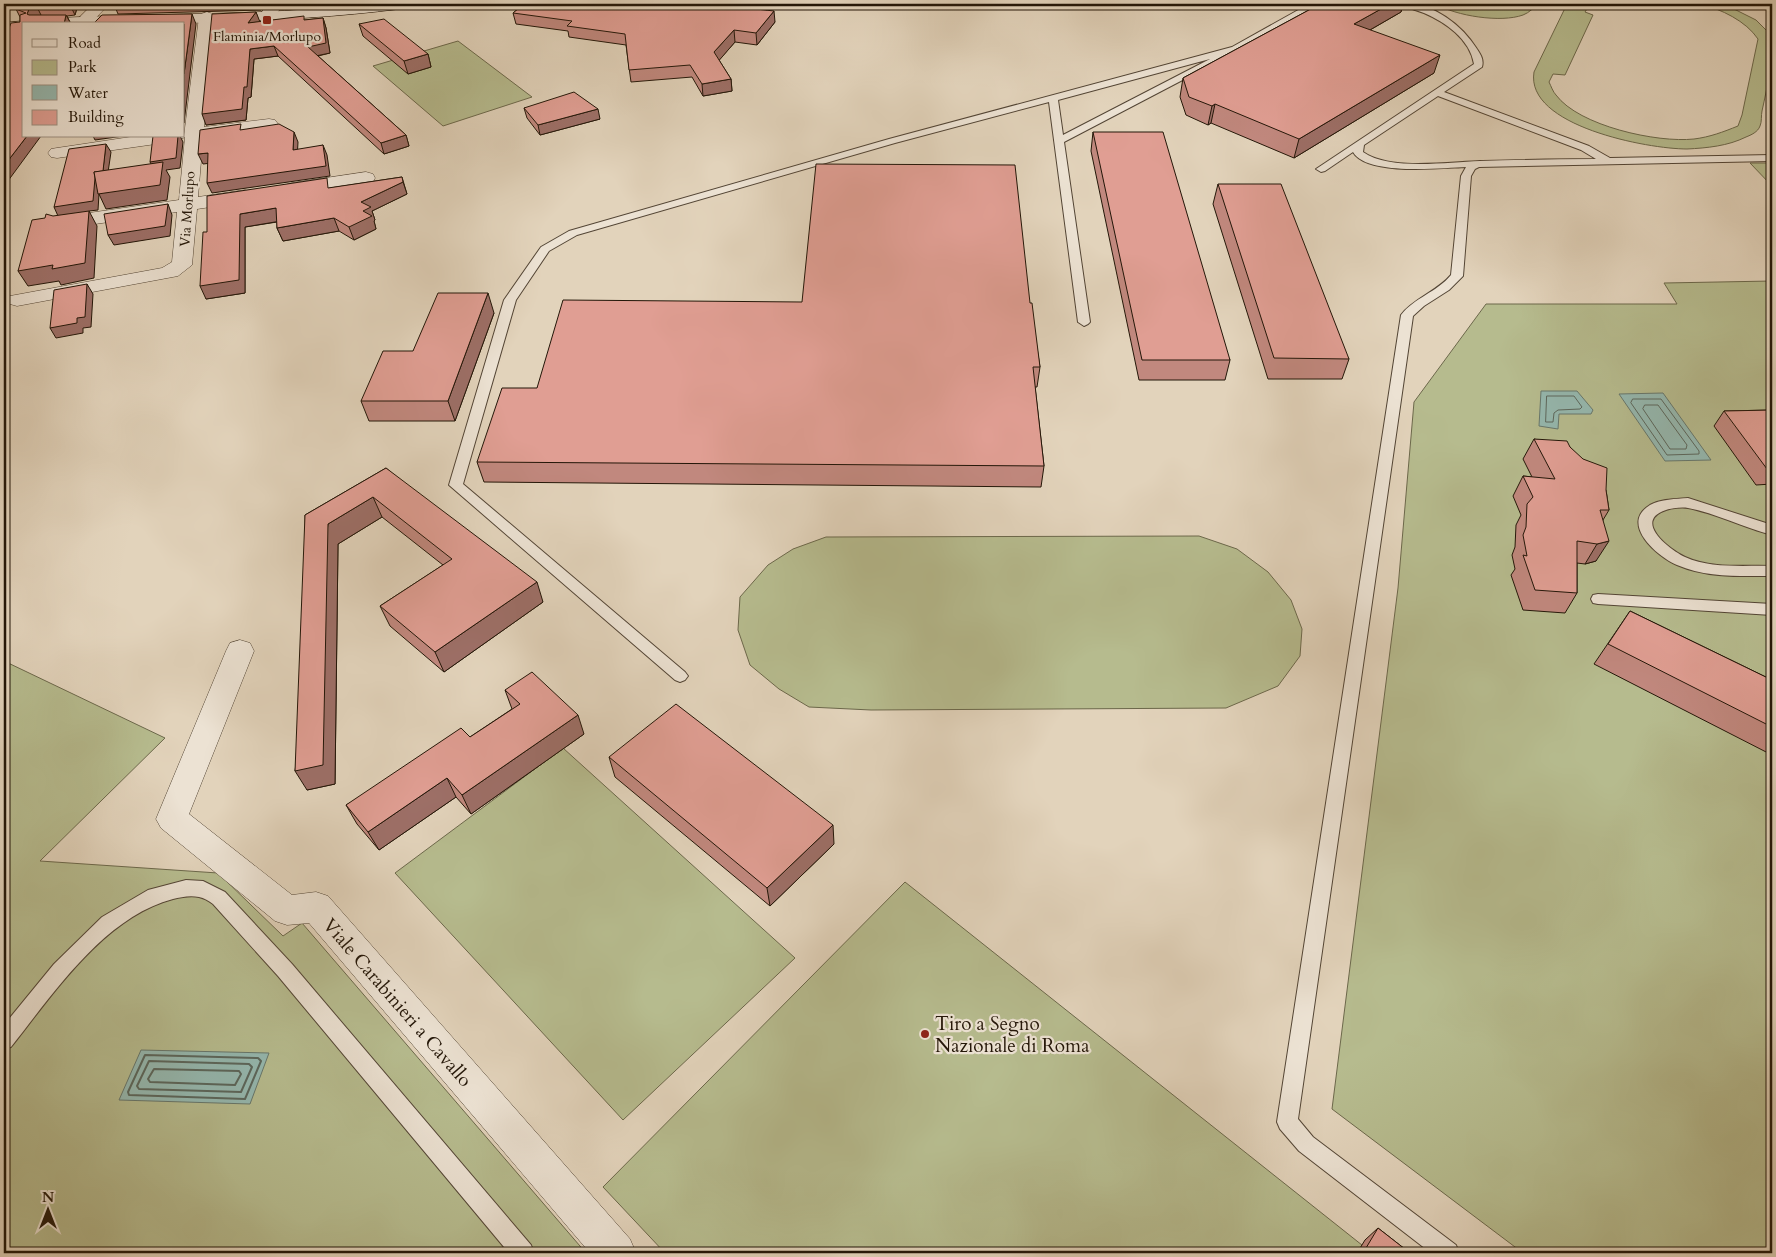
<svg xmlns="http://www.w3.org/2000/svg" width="1776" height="1257" viewBox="0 0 1776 1257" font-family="Cardo,serif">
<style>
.green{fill:#b6bb8e;stroke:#6c684b}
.water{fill:#95b8af;stroke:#67776c}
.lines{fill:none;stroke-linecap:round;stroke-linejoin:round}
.shore-far1{stroke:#5c675c;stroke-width:1}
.shore{stroke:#5c675c;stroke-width:2}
.lane-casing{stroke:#534535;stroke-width:2}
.street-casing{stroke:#534535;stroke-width:1}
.secondary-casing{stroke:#231608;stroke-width:1}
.lane{fill:#ece2d3;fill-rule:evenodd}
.street{fill:#ece2d3;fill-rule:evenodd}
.secondary{fill:#ece2d3;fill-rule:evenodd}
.wall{fill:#c1887e;stroke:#231608}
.shaded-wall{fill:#9d6f67;stroke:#231608}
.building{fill:#e09e93;stroke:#231608}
.poi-dot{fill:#8f2418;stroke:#ece2d3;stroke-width:2}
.labels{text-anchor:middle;stroke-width:4.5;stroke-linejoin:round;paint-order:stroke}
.far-poi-label{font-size:14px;fill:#231608;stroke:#ece2d3}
.far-street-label{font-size:14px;fill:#231608;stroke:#ece2d3}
.near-street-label{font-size:19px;fill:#231608;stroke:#ece2d3}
.near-poi-label{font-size:19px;fill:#231608;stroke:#ece2d3;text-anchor:start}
</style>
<rect width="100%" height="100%" fill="#e2d3bb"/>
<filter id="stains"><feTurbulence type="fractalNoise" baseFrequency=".004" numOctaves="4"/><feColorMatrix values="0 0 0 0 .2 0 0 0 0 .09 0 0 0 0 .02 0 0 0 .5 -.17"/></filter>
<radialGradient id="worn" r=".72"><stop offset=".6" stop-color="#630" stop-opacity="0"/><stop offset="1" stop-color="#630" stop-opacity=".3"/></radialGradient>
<g class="green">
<path d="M1436,4H1539C1534,7 1529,13 1523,15C1501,23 1456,16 1436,4Z"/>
<path d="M1567,4H1590L1585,12L1593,15L1565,75L1553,74L1549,82C1551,86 1553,92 1556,95C1579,126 1657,143 1694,139C1710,137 1723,132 1738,126L1742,115L1758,39C1746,21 1721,9 1700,4H1724L1756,20L1772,36C1772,63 1768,84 1762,111C1761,115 1762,122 1760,126C1758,132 1751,135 1746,137C1728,146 1707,148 1687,149C1648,149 1525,126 1534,72Z"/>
<path d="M458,41L532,97L443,126L373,66Z"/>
<path d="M1750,163H1772V186Z"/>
<path d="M1772,281V1253H1523L1332,1109L1398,588L1414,402L1486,304H1677L1664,283Z"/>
<path d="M1199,536L1237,549L1268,572L1291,600L1302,629L1300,656L1278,686L1226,708L871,710L809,707L779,689L750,665L738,630L740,597L768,565L793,549L826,537Z"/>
<path d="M4,661L165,738L40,861L218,873L283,936L302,923L586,1253H4Z"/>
<path d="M563,748L795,958L623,1120L395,873Z"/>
<path d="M905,882L1372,1253H665L603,1187Z"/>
</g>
<g class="water">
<path d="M1541,391H1577L1593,410L1591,414H1559L1558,429L1539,426Z"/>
<path d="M1663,393L1711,460L1665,461L1619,394Z"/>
<path d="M141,1050L269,1053L250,1104L119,1100Z"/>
</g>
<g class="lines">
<g class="shore-far1">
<path d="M1547,396H1574L1582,407L1580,409L1558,410L1554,413L1553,422H1546Z"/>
<path d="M1633,399H1661L1699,451V454L1667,455L1631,403Z"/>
<path d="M1645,405H1658L1687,445L1686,449H1670L1643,409Z"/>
</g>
<g class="shore">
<path d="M145,1055L258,1058L261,1061L245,1099L129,1095L128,1092Z"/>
<path d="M149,1061L249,1064L252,1067L241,1092L139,1089L137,1086Z"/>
<path d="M154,1069L239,1071L241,1074L235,1085L150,1082L148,1079Z"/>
</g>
<defs>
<g id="lane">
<path d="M1309,4H1319L1238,51L1064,142L1090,322L1088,324L1084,326L1078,322L1049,102L895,143L577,235L549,251L516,300L463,484L685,672L688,676L685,680L680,682L675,680L449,485L504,300L541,247L569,231L889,139L1232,47ZM1210,59L1063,135L1058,100Z"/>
<path d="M1403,4C1433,2 1462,25 1477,49C1481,55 1484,60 1482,67L1444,92L1589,146L1610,158L1772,155V161L1479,167L1475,169L1471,176L1463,276L1449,290L1424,306L1413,316L1298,1119L1313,1137L1456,1245L1459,1253H1431L1299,1151L1280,1129L1277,1122L1401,315C1414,298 1437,292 1451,275L1461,176L1466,167C1441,168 1367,176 1353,152L1325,171L1321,172L1316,169L1474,64C1470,39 1445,22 1424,13C1417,10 1408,9 1403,4ZM1438,96L1581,150L1596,159C1557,159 1519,160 1480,161C1448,162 1390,171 1363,152L1364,145Z"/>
<path d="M1688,498L1772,525V535C1745,528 1715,513 1688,508C1682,507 1672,508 1666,510C1632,521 1670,550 1685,557C1711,569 1744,565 1772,566V576C1741,576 1707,578 1677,565C1658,557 1619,524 1650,505C1661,499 1676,499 1688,498Z"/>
<path d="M1598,594L1772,604V615L1598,604L1593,603L1591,599L1593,595Z"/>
<path d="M186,880L203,881L225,892L292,964L531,1245L534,1253H509L278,976L213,904C209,901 204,898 199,897C190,895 181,897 173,899C104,917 53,994 11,1047L4,1049V1025L54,964L102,917L148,890Z"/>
</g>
<g id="street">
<path d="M93,4H109L91,23H79L77,20Z"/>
<path d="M267,4H283L274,18H262L260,15Z"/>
<path d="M207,12L213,14L215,17L204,127L269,119L275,120L278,124L275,128L269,129L203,137L198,197L245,190L252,192L255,196L252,200L245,202L197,209L192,265L178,276L17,306L10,304L6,300L10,296L162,268L172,262L177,212L61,229L54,227L51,223L54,219L61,217L179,200L185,137L177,141L57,158L51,157L48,153L51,149L57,148L137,136H184L199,17L201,14Z"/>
<path d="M366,172L373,174L375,178L373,182L292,195L285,193L283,189L285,185L292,183Z"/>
<path d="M240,640L250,643L254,651L189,814L292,895L316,892L328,896L630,1239L636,1253H590L309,923L287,925L275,921L161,828L156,819L226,651L230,643Z"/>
</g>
<g id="secondary">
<path d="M365,4H408L405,7L400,9C279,24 156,24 34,24L36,21L42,19C149,12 258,17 365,4Z"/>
<path d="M24,21L30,24H24V31L4,33V23Z"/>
</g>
</defs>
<use href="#lane" class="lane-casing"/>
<use href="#street" class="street-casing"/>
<use href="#secondary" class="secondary-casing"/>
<use href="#lane" class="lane"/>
<use href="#street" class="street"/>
<use href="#secondary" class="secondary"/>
</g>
<g class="wall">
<path d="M18,4H78L75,15L67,16L71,24L5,185L4,184V31H8L20,22V17L16,9Z"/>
<path d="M114,4H265L261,10L118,14Z"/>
<path d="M524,4H770L766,10L775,22L757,45L735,42L719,60L731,79L732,91L703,96L692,77L631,82L626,45L569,37L568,31L516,24L513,13Z"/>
<path d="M1320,4H1403L1401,12L1370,30L1434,73L1294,158L1211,123L1208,125L1186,115L1180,97L1183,78Z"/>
<path d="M256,12L259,22L305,20L323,18L326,28L330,53L318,56L406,135L409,146L384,154L278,56L254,59L251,97L248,98L246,120L206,125Z"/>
<path d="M359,24L428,54L431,67L408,74L363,36Z"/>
<path d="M524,108L600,119L540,135L527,118Z"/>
<path d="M1093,132L1230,360L1225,380H1139L1091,151Z"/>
<path d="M402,177L407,194L372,211L375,220L374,221L376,229L354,240L339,231L283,241L277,228V222L245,227V293L206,299L207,232L330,188Z"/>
<path d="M1218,184L1349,359L1342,379H1268L1213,204Z"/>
<path d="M1030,303L1040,367L1037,387H1035L1044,466L1041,487L484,482L477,462L537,388Z"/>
<path d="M494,313L455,421H369L361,401L413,351Z"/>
<path d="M1772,410V484L1756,485L1714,426L1724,411Z"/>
<path d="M1534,439L1570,447L1606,490L1609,510L1603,520L1596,561L1585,564L1577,563V593L1565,613L1523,610L1511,575L1515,569L1512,555L1515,547L1516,525L1521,515L1513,496L1523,476L1532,477L1523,459Z"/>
<path d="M386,468L543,602L444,672L390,626L380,606L443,565L382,517L338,544L335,784L307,790L305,515Z"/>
<path d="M1630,611L1772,680V755L1594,664Z"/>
<path d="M505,690L584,734L471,814L456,797L379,850L357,824L346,805L470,737L512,709Z"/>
<path d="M609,757L834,844L770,906L615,777Z"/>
<path d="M1378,1228L1410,1253H1357L1365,1240Z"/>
</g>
<g class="shaded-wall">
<path d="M70,4H78L75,15L70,5Z"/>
<path d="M259,4H265L261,10Z"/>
<path d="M760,4H770L757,20L756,9Z"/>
<path d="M1390,4H1403L1401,12L1349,42L1354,24Z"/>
<path d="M37,7L42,17L34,20L27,14L29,9Z"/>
<path d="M774,11L775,22L757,45L756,33Z"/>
<path d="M256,12L260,22L248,23Z"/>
<path d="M192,14L196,24L184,123V74Z"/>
<path d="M66,15L71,24H64Z"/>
<path d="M323,18L326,28L330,53L311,57L308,47Z"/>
<path d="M734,30L735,42L716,64L714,52Z"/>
<path d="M274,46L278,56L254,59L251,97L248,98L246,120L206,125L202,114L244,87L250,49Z"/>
<path d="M428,54L431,67L408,74L404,61Z"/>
<path d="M1440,55L1434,73L1294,158L1299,139Z"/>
<path d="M731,79L732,91L703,96L702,84Z"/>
<path d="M1215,104L1211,123L1208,125L1212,106Z"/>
<path d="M598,109L600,119L540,135L538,125Z"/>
<path d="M294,132L298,142L297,160L293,150Z"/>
<path d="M406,135L409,146L384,154L381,143Z"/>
<path d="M27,136H41L5,185L4,184V166Z"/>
<path d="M93,136H123L95,140Z"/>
<path d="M178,136H180L183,142L180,168L166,170L170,177L167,200L106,209L99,194L98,210L89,211L97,226L94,278L61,285L59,281L28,286L18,271L58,216L54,207L95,178L155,172L150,162Z"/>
<path d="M106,144L111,152L106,186L102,178Z"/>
<path d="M323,145L327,155L330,176L212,193L207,183Z"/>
<path d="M208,153L212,163L203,164L198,154Z"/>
<path d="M403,182L407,194L372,211L375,220L374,221L376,229L354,240L349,227L361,202Z"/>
<path d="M168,204L172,215L170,236L114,245L108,235Z"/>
<path d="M276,208L281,221L245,227V293L206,299L200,286L240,214Z"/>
<path d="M334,218L339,231L283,241L277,228Z"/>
<path d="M87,284L93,294L91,327L83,328V333L56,338L50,328L77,318Z"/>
<path d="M488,293L494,313L455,421L448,401Z"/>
<path d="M373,497L382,517L338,544L335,784L307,790L295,771L328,524Z"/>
<path d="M1609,541L1596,561L1585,564L1597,544Z"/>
<path d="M537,582L543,602L444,672L435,652Z"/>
<path d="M578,715L584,734L471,814L462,795Z"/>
<path d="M447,778L456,797L379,850L368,832Z"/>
<path d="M833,825L834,844L770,906L767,888Z"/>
</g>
<g class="building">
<path d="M18,4H70V5L37,7L29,9L27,14L29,15H66L64,24H24V136H27L4,166V31H8L11,23L20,22V15L26,13L16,9Z"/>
<path d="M524,4H760L756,9L774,11L756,33L734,30L714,52L731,79L702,84L690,65L629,70L625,34L567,26L572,21L513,13Z"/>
<path d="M1320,4H1390L1354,24L1440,55L1299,139L1215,104L1212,106L1189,97L1183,78Z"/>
<path d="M256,12L248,23L304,16V20L323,18L326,43L308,47L406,135L381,143L274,46L250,49L247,87H244L242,109L202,114L212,14Z"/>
<path d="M192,14L184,74V24H93L102,15Z"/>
<path d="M384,19L428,54L404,61L359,24Z"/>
<path d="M574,92L598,109L538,125L524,108Z"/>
<path d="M241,124L240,130L279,124L294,132L293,150L323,145L326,166L207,183L208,153L198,154L200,130Z"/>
<path d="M1093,132H1163L1230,360H1142Z"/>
<path d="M153,136H178L176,158L150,162Z"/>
<path d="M106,144L103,171L94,172L95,178L93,201L54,207L69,149Z"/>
<path d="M163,162L160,185L98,194L94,172Z"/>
<path d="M816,164L1015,165L1030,303H1032L1040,367H1033L1044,466L477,462L502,388H537L563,300L802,302Z"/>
<path d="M402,177L403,182L361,202L371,207L363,211L372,216L349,227L334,218L277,228L276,208L240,214L239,280L200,286L203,232H207V196L327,178L328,188Z"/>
<path d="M1218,184H1281L1349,359L1274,358Z"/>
<path d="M168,204L165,226L108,235L104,214Z"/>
<path d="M89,211L85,263L52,269L53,265L18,271L32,220L45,218L46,214L53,216Z"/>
<path d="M87,284L85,317L77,318V323L50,328L54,290Z"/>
<path d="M438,293H488L448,401H361L383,351H413Z"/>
<path d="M1772,410V469H1767L1724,411Z"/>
<path d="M1534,439L1567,441L1570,447L1583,459L1607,468L1606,490L1609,510H1600L1609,541L1597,544L1577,541V593L1535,590L1523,555L1527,556L1523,535L1526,527L1527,504L1533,497L1523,476L1555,479Z"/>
<path d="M386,468L537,582L435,652L380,606L452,559L373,497L328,524L323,765L295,771L305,515Z"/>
<path d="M1630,611L1772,680V727L1608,644Z"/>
<path d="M532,672L578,715L462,795L447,778L368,832L346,805L461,728L470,737L520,704L505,690Z"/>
<path d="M676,704L833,825L767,888L609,757Z"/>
<path d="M1378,1228L1410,1253H1363Z"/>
</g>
<g class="poi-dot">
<rect x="262" y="15" width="10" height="10" rx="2.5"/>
<circle cx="925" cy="1034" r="5"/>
</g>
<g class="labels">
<g class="far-poi-label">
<text x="267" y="41">Flaminia/Morlupo</text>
</g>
<g class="far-street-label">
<text transform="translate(187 209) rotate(-86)" y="5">Via Morlupo</text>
</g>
<g class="near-street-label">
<text transform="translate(398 1002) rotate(49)" y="7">Viale Carabinieri a Cavallo</text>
</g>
<g class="near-poi-label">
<text x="935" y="1030">Tiro a Segno<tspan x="935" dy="22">Nazionale di Roma</tspan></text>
</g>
</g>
<rect width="1776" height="1257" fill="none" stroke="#e2d3bb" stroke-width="20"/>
<rect x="5" y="5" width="1766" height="1247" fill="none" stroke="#231608" stroke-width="2.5"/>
<rect x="10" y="10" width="1756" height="1237" fill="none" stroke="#231608"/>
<rect x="22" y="22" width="162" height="115" fill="#ece2d3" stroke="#9c9082"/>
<rect x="32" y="39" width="25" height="8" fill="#ece2d3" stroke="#9c9082"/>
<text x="68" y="48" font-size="15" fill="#231608">Road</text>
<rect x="32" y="60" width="25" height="15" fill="#b6bb8e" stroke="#9c9082"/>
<text x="68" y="72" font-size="15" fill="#231608">Park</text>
<rect x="32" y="85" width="25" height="15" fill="#95b8af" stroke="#9c9082"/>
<text x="68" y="98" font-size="15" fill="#231608">Water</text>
<rect x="32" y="110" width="25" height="15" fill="#e09e93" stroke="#9c9082"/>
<text x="68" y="122" font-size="15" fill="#231608">Building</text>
<g transform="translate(48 1210)" stroke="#ece2d3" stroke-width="4" paint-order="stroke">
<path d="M0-4L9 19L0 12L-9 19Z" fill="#231608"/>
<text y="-8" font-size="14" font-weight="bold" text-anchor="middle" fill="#231608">N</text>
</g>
<rect width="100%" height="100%" filter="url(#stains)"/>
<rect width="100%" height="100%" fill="url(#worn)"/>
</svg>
